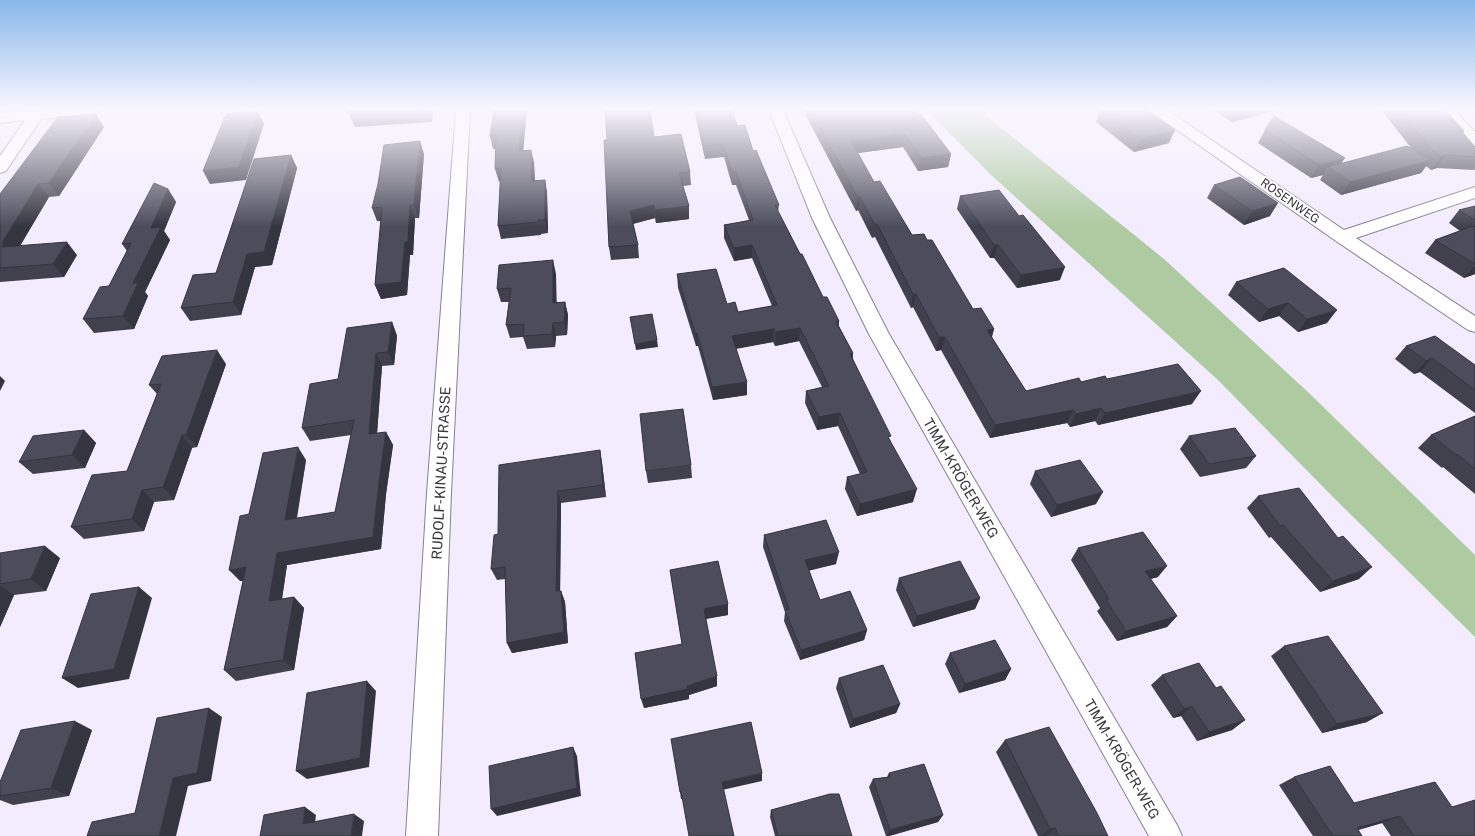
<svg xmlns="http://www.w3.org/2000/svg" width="1475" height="836" viewBox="0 0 1475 836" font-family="'Public Sans',sans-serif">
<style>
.green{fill:#adcaa0}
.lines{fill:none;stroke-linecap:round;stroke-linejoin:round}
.minor-casing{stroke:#858090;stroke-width:2}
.minor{fill:#fff;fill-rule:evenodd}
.wall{fill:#41414e}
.shaded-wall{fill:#353540}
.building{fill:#4c4c5b;stroke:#353540}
.labels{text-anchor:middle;stroke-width:4;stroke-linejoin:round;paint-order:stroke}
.far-street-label{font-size:12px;fill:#37353c;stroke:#fff}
.street-label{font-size:14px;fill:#37353c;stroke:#fff}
</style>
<rect width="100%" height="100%" fill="#f2ecfe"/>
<path class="green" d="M927,110H979L1164,259L1310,394L1475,555V637L1335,499L1218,380L989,173Z"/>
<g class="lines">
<defs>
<g id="minor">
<path d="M45,110H97L95,113L90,114L41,119L6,171L0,173V156L25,120L0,123V113Z"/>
<path d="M456,110H470L451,493L438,836H406L427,493Z"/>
<path d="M769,110H783L830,218L889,334L1177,825L1182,836H1149L869,334L812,218Z"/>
<path d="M1151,110H1167L1344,230L1475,187V198L1356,238L1475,316V332L1468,330L1336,241L1153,113Z"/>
<path d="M1439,110H1454L1475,132V146L1469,144Z"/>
</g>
</defs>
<use href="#minor" class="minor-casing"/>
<use href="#minor" class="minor"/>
</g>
<g class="wall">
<path d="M350,110H433L432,122L355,127L349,114Z"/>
<path d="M494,110H527L523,150L534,162L535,181L545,180L547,193L548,233L541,234V235L501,239L498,226L500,181L499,182L495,169L496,149H493L490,136Z"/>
<path d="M694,110H732L737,126L753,151L779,205L778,212L823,297L839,321V326L853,353V359L890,440L913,502L857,516L845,489L847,477L860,474L838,426L817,430L805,403L806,391L822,387L799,341L775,346L773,342L736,349L747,395L713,400L698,346H696L678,288L677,274L727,304L738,312L772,306L752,258L734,261L724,238V225L749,220L736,185H732L724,157L705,159Z"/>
<path d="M803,110H913L951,154L948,167L918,171L903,147L858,153L874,182L912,235L927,240L973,309L994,329L992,337L1026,391L1107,379L1192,404L1098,425L1095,421L1070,427L1067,423L990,438L941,350L936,351L913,307L911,308L875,237L872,238L858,210L856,211Z"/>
<path d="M1100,110H1146L1169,143L1134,152L1096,122Z"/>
<path d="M1213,110H1278L1232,122Z"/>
<path d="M1381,110H1445L1464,131L1463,133L1475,147V169L1474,170L1437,168L1431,170L1426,166L1421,173L1341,195L1320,180L1323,175L1311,178L1258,143L1265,130L1341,164L1412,149Z"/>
<path d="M104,127L59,196L49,197L20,246L77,255L64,277L0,282V194Z"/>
<path d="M654,137L690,172L691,185L683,186L689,206V219L656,223L655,218L633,224L638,245L639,258L611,260L609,247Z"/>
<path d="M424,154L419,218H415L413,255H410L407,295L381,299L375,285L381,221H377L372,208Z"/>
<path d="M291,155L297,168L272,265L255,267L241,315L190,321L181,308L216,273Z"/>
<path d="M1214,185L1270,216L1244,225L1207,198Z"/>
<path d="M168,189L176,202L164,231L170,240L145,292L148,296L134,329L94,333L83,319L109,286L127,251L122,244Z"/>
<path d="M960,196L1060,280L1017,288L994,258H990L957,209Z"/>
<path d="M1475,206V274L1464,278L1425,253L1435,240L1460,231L1449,223L1459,210Z"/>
<path d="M1284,268L1327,323L1298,332L1279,316L1259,322L1228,295L1236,282Z"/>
<path d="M556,274V302H565L568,315L567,335L556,336L555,347L527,349L523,337L510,338L506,325L509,302H501L497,289Z"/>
<path d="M392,322L397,336L394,365L382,366L377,434L386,432L393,445L386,494L381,549L287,565L282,599L294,597L304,608L294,670L236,681L224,670L243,581H240L249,514L306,460L297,518L335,512L351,435L310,441L302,428Z"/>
<path d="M1406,346L1475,365V413L1420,372L1414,374L1395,359Z"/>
<path d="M226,364L197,447L192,448L174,500L154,502L144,531L84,539L71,527L127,471L157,394L149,385Z"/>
<path d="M1475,416V494L1443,467L1442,468L1418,448L1431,435Z"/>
<path d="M84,430L96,443L85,468L33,474L19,462Z"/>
<path d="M1189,436L1256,456L1246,468L1200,477L1180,449Z"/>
<path d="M600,450L602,463L606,497L561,503L560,591H561L565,602L568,643L512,653L507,643L505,579L497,580L491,569L498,534Z"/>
<path d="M691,465L692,478L648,483L646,471Z"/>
<path d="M1035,471L1096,504L1051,517L1030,484Z"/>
<path d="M1258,496L1359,579L1320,592L1271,537L1269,538L1247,508Z"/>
<path d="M764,535L836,564L809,570L820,600L867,630L864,640L800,660L784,621L785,612L763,547Z"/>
<path d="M1078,548L1158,577L1150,579L1177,616L1167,627L1117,641L1097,611L1100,608L1071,560Z"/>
<path d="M0,553L60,558L46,591L14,595L0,627Z"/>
<path d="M670,570L728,615L706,619L717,686L689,695V699L644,708L682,644Z"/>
<path d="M899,578L980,598L975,609L913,627L896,590Z"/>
<path d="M1284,646L1367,722L1322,733L1271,656Z"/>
<path d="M950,653L1011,669L1005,680L959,693L945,664Z"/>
<path d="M1162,675L1216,688L1245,720L1232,730L1197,741L1181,716L1173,718L1151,685Z"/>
<path d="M839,678L900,704L896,713L850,728L836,688Z"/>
<path d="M92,730L69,796L13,805L0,800V782Z"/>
<path d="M1005,740L1108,836H1038L996,752Z"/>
<path d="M889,773L943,815L938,822L889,836H886L869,787L873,779L887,777Z"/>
<path d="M1294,777L1354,803L1452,807L1475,836H1391L1382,823L1358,830L1362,836H1313L1279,785Z"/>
<path d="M771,810L852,836H775L770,817Z"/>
</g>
<g class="shaded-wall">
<path d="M428,110H433L432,122Z"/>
<path d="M523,110H527L522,164L519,151Z"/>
<path d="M1238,110H1278L1232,122Z"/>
<path d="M258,111L264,124L246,180L210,184L203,171Z"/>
<path d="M96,114L104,127L59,196L49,183Z"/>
<path d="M1175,130L1169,143L1134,152L1140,139Z"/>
<path d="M905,134L903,147L850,154L851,141Z"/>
<path d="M420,141L424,154L419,218L414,205Z"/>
<path d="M531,150L534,162L535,194L532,181Z"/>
<path d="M951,154L948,167L918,171L921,158Z"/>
<path d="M291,155L297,168L272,265L255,267L241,315L233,302L247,254Z"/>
<path d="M1446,155L1437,168L1431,170L1441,157Z"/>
<path d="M1345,158L1336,171L1328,167L1323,175L1311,178L1319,165Z"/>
<path d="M1431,160L1421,173L1341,195L1350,182Z"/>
<path d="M545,180L547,193L548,233L545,220Z"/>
<path d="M38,184L49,197L15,254L2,247V243Z"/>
<path d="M168,189L176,202L164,231L170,240L145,292L148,296L134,329L123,316L151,228Z"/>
<path d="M860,197L858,210L856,211L858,198Z"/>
<path d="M1278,203L1270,216L1244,225L1252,211Z"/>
<path d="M410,205L415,218L413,255H410L407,295L381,299L375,285L405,242Z"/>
<path d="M654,205L655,218L632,224L630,211Z"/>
<path d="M689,206V219L656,223L655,210Z"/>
<path d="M67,242L77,255L64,277L53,264Z"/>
<path d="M752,245V258L734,261V248Z"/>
<path d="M994,245H998L994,258H990Z"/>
<path d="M553,260L556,274L557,316L553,303Z"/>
<path d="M1475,266V274L1464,278Z"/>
<path d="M1065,267L1060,280L1017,288L1021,275Z"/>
<path d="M913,294H916L913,307L911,308Z"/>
<path d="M565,302L568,315L567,335L564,322Z"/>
<path d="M1288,303L1279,316L1259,322L1268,309Z"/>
<path d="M1337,310L1327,323L1298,332L1307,319Z"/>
<path d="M392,322L397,336L394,365L388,352Z"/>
<path d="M553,323L556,336L555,347L552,334Z"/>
<path d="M800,328L799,341L775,346L776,332Z"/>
<path d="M774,329L773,342L732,349V336Z"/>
<path d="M994,329L990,342L987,330Z"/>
<path d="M695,333H697L698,346H696Z"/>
<path d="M939,337H945L941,350L936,351Z"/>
<path d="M657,340L658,347L636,350L635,344Z"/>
<path d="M217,350L226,364L197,447L186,435Z"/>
<path d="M376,353L382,366L376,447L369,434Z"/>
<path d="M853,353L851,366L850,354Z"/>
<path d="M1432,358L1420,372L1414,374L1426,361Z"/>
<path d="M0,376L5,381L0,391Z"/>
<path d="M747,382V395L713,400L712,387Z"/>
<path d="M1201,391L1192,404L1098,425L1105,413Z"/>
<path d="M1101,408L1095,421L1070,427L1076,414Z"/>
<path d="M1073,410L1067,423L990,438L995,425Z"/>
<path d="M840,413L838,426L817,430L819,417Z"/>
<path d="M84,430L96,443L85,468L72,455Z"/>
<path d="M386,432L393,445L386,494L381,549L287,565L280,612L269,601L277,553L379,482Z"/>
<path d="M182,435L192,448L174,500L163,487Z"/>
<path d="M298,447L306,460L294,532L285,520Z"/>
<path d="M600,450L602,463L606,497L603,485Z"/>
<path d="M917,489L913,502L857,516L860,504Z"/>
<path d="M142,490L154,502L144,531L132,519Z"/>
<path d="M558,491L561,503L560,603L556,591Z"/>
<path d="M1103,492L1096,504L1051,517L1057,505Z"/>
<path d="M45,546L60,558L46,591L31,579Z"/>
<path d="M839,552L836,564L804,572L805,560Z"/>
<path d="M1167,566L1158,577L1136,583L1145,571Z"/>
<path d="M246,567L256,579L240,581L229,570Z"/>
<path d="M1372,567L1359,579L1320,592L1333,581Z"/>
<path d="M0,586L14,595L0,627Z"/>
<path d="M139,587L152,598L129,679L78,688L62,678Z"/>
<path d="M561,591L565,602L568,643L512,653L507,643Z"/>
<path d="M294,597L304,608L294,670L283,660Z"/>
<path d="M980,598L975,609L913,627L917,616Z"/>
<path d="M728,604V615L704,619V609Z"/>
<path d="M1177,616L1167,627L1117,641L1126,631Z"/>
<path d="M867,630L864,640L800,660L801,650Z"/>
<path d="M1011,669L1005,680L959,693L965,684Z"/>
<path d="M717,676V686L689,695V699L644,708L641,699Z"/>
<path d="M367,681L376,691L369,767L307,779L296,771Z"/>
<path d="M900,704L896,713L850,728L853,719Z"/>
<path d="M1192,706L1181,716L1173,718L1184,709Z"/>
<path d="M209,708L222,717L211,781L188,786L176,836H159L173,778Z"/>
<path d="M1383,713L1367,722L1322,733L1337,724Z"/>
<path d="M1245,720L1232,730L1197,741L1209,732Z"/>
<path d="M75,721L92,730L69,796L51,788Z"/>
<path d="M573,747L577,756L581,796L497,816L491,809Z"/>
<path d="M762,773V781L722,790V782Z"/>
<path d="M681,791L683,799H681L680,792Z"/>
<path d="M305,807L316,815L314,831L303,824Z"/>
<path d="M354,814L364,821L362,836H351Z"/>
<path d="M943,815L938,822L889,836H887L890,830Z"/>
<path d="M1400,816L1382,823L1340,835L1357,828Z"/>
<path d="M1055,828L1045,836H1042L1050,829Z"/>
</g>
<g class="building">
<path d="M350,110H424L349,114Z"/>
<path d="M494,110H523L519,151L531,150L532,181L545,180V220H538V222L498,226L501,168L495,169L496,136H490Z"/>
<path d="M605,110H650L654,137L681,134L690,172L679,173L689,206L655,210L654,205L630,211L638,245L609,247L604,140H607Z"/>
<path d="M696,110H732L737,126L745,125L753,151L756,150L779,205H775L800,254H802L823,297H827L839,321L836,322L853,353L850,354L891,436L888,437L917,489L860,504L847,477L867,472L840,413L819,417L806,391L829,386L800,328L776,332L774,329L732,336L747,382L712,387L697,333H695L677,274L716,269L727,304L735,302L738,312L777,305L752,245L734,248L724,225L753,220L736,172H732L723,144L704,146Z"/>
<path d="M811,110H913L917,114H921L951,154L921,158L905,134L851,141L874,182L880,181L912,235L924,234L927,240H932L973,309L981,308L994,329L987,330L1026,391L1079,378L1081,382L1105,376L1107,379L1178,364L1201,391L1105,413L1101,408L1076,414L1073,410L995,425L945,337H939L916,294H913L877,224L875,225L860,197L858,198Z"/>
<path d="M1101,110H1146L1175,130L1140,139Z"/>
<path d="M1399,110H1445L1464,131H1461L1475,147V157L1446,155L1441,157L1430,147Z"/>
<path d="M258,111L239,167L203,171L226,114Z"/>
<path d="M96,114L49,183L38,184L2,243H4L2,247L67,242L53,264L0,268V194L58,117Z"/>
<path d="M1274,116L1345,158L1319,165L1265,130Z"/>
<path d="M420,141L414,205H410L408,242H405L401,282L375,285L382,207L372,208L378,184L384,145Z"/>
<path d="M1407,146L1431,160L1350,182L1328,167Z"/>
<path d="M291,155L264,252L247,254L233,302L181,308L193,275L216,273L254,159Z"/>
<path d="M1240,177L1278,203L1252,211L1214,185Z"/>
<path d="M154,183L168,189L151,228L161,227L133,283H138L123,316L83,319L100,287L109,286L131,243L122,244Z"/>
<path d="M999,190L1019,216L1023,215L1065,267L1021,275L998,245H994L960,196Z"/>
<path d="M1475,206V220L1459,210Z"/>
<path d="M1473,226L1475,227V264L1435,240Z"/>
<path d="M553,260V303L565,302L564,322L553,323L552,334L523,336L524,324L506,325L511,288L497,289L499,265Z"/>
<path d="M1284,268L1337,310L1307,319L1288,303L1268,309L1236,282Z"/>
<path d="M652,314L657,340L635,344L630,317Z"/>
<path d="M392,322L388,352L376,353L369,434L386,432L379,482L373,537L277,553L269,601L294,597L283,660L224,670L246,567L229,570L240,516L249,514L263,453L298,447L285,520L335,512L354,420L302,428L310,384L338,379L347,328Z"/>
<path d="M1435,336L1475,365V390L1432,358L1426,361L1406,346Z"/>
<path d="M217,350L186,435H182L163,487L142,490L132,519L71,527L92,475L127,471L161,384L149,385L162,356Z"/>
<path d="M683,409L691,465L646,471L640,414Z"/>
<path d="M1475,416V469L1457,454L1456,455L1431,435Z"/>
<path d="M1235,428L1256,456L1209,464L1189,436Z"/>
<path d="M84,430L72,455L19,462L33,436Z"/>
<path d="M600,450L603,485L558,491L556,591H561L564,632L507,643L505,567L491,569L494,535L498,534L499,465Z"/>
<path d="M1080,460L1103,492L1057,505L1035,471Z"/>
<path d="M1299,488L1338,538L1343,536L1372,567L1333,581L1283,525L1280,526L1258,496Z"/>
<path d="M826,520L839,552L805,560L820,600L850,591L867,630L801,650L785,610L789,609L764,535Z"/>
<path d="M1143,532L1167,566L1145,571L1177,616L1126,631L1106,600L1109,599L1078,548Z"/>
<path d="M45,546L31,579L0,584V553Z"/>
<path d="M718,561L728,604L704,609L717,676L687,686L688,689L641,699L635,653L682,644L670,570Z"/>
<path d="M960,561L980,598L917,616L899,578Z"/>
<path d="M139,587L114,669L62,678L91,594Z"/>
<path d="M1328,636L1383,713L1337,724L1284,646Z"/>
<path d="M995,640L1011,669L965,684L950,653Z"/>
<path d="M1199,663L1216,688L1221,686L1245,720L1209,732L1192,706L1184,709L1162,675Z"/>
<path d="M883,665L900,704L853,719L839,678Z"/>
<path d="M367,681L360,758L296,771L307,693Z"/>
<path d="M209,708L197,773L173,778L159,836H87L92,822L135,813L157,718Z"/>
<path d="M75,721L51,788L0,796V782L21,730Z"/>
<path d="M751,722L762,773L722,782L734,836H689L681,791L680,792L671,739Z"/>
<path d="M1049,727L1097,813L1108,836H1059L1055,828L1050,829L1005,740Z"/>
<path d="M573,747L577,788L491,809L489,766Z"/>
<path d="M924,764L943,815L890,830L873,779L890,777L889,773Z"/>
<path d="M1330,766L1354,803L1435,782L1452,807L1475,800V836H1414L1400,816L1357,828L1362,836H1333L1294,777Z"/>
<path d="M830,794H839L852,836H778L771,810Z"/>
<path d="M305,807L303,824L354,814L351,836H260L264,815Z"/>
</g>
<linearGradient id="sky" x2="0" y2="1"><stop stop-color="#88b7e9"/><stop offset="0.48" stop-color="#f9f6ff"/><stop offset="1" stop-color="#f9f6ff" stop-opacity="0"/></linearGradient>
<rect width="1475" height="227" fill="url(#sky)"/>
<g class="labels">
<g class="far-street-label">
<text transform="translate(1290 201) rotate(35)" y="4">ROSENWEG</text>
</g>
<g class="street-label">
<text transform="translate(441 473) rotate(-87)" y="5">RUDOLF-KINAU-STRASSE</text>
<text transform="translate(961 478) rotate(60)" y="5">TIMM-KRÖGER-WEG</text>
<text transform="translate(1122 759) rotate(60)" y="5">TIMM-KRÖGER-WEG</text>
</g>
</g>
</svg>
